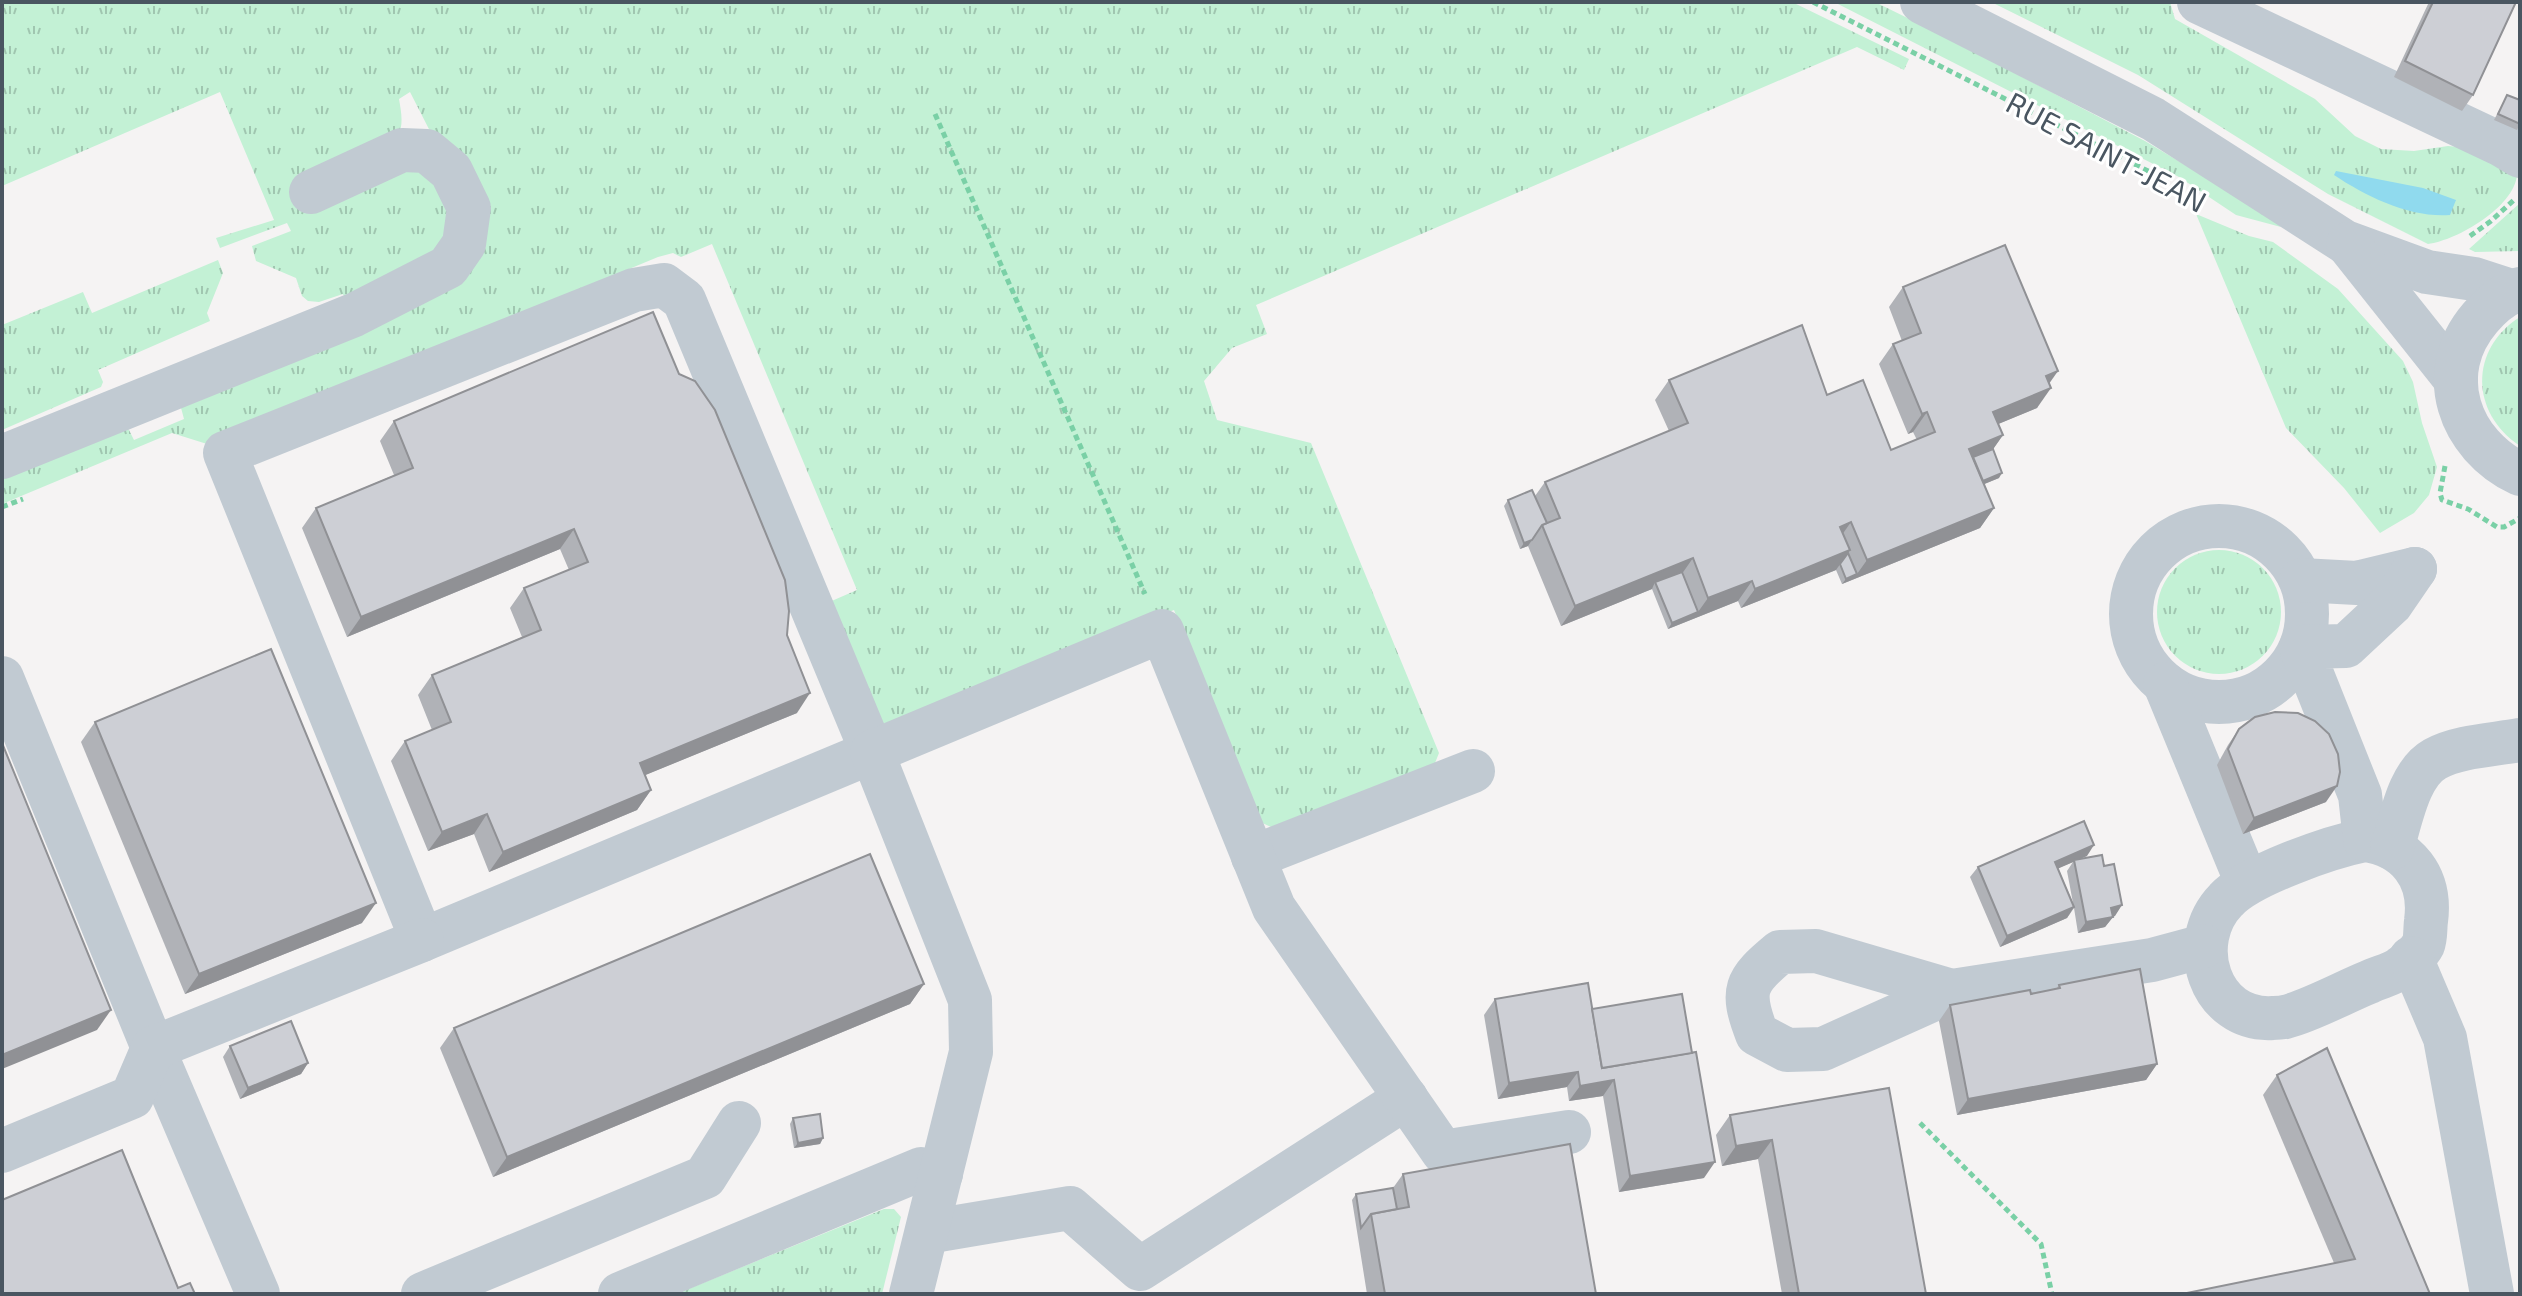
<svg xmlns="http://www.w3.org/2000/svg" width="2522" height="1296" viewBox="0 0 2522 1296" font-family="'Exo 2',sans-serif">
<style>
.grass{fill:url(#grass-tufts)}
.water{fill:#90daee}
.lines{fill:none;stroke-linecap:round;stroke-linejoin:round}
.path{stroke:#7ad0a6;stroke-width:5;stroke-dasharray:6 4;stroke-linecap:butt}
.minor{stroke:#c1cad2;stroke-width:44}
.wall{fill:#b0b2b7;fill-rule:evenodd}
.shaded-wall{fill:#909195}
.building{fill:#cdcfd5;stroke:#909195;stroke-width:2}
.labels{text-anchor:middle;stroke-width:6;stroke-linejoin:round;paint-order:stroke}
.street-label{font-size:30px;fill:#4a5661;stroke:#fff}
</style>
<defs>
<pattern id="grass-tufts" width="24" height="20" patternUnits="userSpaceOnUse" patternTransform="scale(2)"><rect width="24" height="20" fill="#c3f1d5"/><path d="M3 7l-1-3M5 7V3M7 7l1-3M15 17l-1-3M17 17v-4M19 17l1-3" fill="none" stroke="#a0c6b0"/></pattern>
</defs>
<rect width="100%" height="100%" fill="#f5f3f3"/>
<g class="grass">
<path d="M2,2H1792L1909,59L1904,70L1857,47L1256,305L1267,334L1232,348L1204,381L1217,420L1311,443L1439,753L1435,763L1428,768L1271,827L1258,821L1174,610L894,724L883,723L873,714L827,603L857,590L712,244L681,257L673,253L658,257L207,444L172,433L2,504V475L127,426L134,440L184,419L180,404L360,328L362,320L443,279L464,264L477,239L483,212L479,190L460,159L433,137L410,92L399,99C401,111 404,124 398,136C388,155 314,183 292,192L298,209L406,163L423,162L439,167L449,179L458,204L459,223L436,260L347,304L343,294L319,302L308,301L302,296L296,278L256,261L252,246L291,231L287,223L220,248L216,238L274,220L220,92L2,186Z"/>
<path d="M1834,2H1875L1944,36L2145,141L2267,214L2281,227L2236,215L2179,177Z"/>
<path d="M1991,2H2170L2175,19L2315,99L2355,136L2381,149L2414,151L2448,146L2479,149L2517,175C2514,207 2458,240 2428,244L2328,194L2138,75Z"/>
<path d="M2520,203V251L2475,252L2469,249Z"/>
<path d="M2196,214L2249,236L2273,242L2338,289L2403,361L2413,382L2422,423L2437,467L2429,495L2414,513L2380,533L2344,488L2286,428Z"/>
<path d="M218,260L223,273L207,313L210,321L98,370L103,382L101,387L2,430V325L83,292L92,313Z"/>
<path d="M2520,317V446C2470,413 2469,349 2520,317Z"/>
<circle cx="2219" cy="612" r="62"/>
<path d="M884,1209H894L901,1217L882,1294H676Z"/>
</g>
<path class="water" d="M2336,171L2423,188L2456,200L2450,215C2410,218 2367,197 2334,175Z"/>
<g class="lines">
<g class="path">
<path d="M1813,2L2152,173"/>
<path d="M935,114L1145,594"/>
<path d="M2470,236L2491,221L2515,199"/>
<path d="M2445,466L2440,493L2442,500L2468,509L2497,527H2504L2520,518"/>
<path d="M2,507L23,499"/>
<path d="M1920,1123L2041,1244L2052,1294"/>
</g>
<g class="minor">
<path d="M1922,2L2153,119L2345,242L2427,272L2474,279L2511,291"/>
<path d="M2199,2L2500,144L2520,156"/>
<path d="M2348,244L2456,380"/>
<path d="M664,285L684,300L872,752L422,940L225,453L634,290Z"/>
<path d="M2520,289C2504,294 2491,305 2480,318C2433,373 2459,445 2520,474"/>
<path d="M2,457L354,315L448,267L464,244L469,208L451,171L427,151L402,150L311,192"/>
<circle cx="2219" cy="614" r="88"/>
<path d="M2301,580L2357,583L2415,569"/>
<path d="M2,678L153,1048L258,1294"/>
<path d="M2165,684L2247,883"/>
<path d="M2365,840C2407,846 2432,877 2426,921C2425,927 2426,938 2423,945C2420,951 2408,963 2402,967C2394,974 2379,977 2369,982C2344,992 2310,1011 2285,1017C2281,1018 2277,1018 2273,1018C2209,1022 2185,942 2226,900C2249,875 2330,847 2365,840Z"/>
<path d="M2365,840L2360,795L2301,647L2346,646L2391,604L2415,569"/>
<path d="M2392,848C2401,821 2408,774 2435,759C2459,746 2493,745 2520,740"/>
<path d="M1253,857L1473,771"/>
<path d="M2411,958L2445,1038L2492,1294"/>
<path d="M1952,991L1816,951L1780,952C1745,981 1740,990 1757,1034L1787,1050L1823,1049L1952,991L2152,960L2204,946"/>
<path d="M2,1151L132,1097L153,1048L422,940"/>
<path d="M927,1232L1070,1208L1140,1269L1406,1098"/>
<path d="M423,1294L705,1177L739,1123"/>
<path d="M620,1294L921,1169L941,1174"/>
<path d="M911,1294L971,1052L970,1000L872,752L1162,631L1274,908L1443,1152L1569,1132"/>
</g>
</g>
<g class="wall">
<path d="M2429,2H2516L2473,95L2462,111L2394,77Z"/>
<path d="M2507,95L2520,100V125L2517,130L2494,120Z"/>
<path d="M1903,287L2049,383L2037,408L1998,424L2003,435L1993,449L1999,478L1984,484L1994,508L1980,528L1842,584L1836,570L1741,608L1738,601L1668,629L1652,589L1561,626L1528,546L1520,549L1504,506L1508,500L1535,496L1545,482L1669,431L1655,400L1669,380L1827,395L1891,450L1917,440L1913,432L1908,434L1879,364L1893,344L1902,341L1889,307Z"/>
<path d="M394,421L787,635L797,713L645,775L651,790L637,810L489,872L474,834L428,851L391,761L405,741L432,730L418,695L432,675L522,637L510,608L524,588L569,570L560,549L347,637L302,528L316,508L394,475L380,441Z"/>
<path d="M95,722L362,923L185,994L81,742Z"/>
<path d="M2239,729L2326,802L2243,834L2217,765L2228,745Z"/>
<path d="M2087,856L2079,859L2115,916L2113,917L2105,927L2078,933L2074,908L2067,918L2000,947L1970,877L1978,867ZM2073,862L2067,871L2073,903L2058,868Z"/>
<path d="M924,984L910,1004L493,1177L440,1048L454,1028Z"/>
<path d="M2059,985L2157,1064L2146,1080L1957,1115L1939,1021L1950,1005L2056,989Z"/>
<path d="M1495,999L1592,1009L1704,1178L1619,1192L1603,1096L1569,1101L1567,1087L1498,1099L1484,1015Z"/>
<path d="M230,1046L308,1063L301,1074L240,1099L223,1057Z"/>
<path d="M2277,1075L2430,1294L2334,1263L2263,1095Z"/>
<path d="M1889,1088L1926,1294H1782L1758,1159L1722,1166L1716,1135L1730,1115Z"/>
<path d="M793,1118L823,1138L820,1144L794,1148L790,1124Z"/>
<path d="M1403,1174L1596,1294H1367L1352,1200L1356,1194L1393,1188Z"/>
</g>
<g class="shaded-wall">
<path d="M2058,371L2044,391L2046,376Z"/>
<path d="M2051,388L2037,408L1979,432L1993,412Z"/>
<path d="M1927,412L1913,432L1908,434L1922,414Z"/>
<path d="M2003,435L1989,455L1960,466L1969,449Z"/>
<path d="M2002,473L1999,478L1965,492L1969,486Z"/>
<path d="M1994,508L1980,528L1842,584L1846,579L1857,574L1867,560Z"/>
<path d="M1851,522L1837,542L1840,527Z"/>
<path d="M574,529L560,549L347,637L361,617Z"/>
<path d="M1532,540L1528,546L1520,549L1524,543Z"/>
<path d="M1850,550L1836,570L1741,608L1755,589Z"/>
<path d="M1693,558L1679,578L1655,582L1652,589L1561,626L1575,606Z"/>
<path d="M1752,581L1738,601L1668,629L1672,623L1698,612L1708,598Z"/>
<path d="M810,693L797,713L626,783L640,763Z"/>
<path d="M2337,786L2326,802L2243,834L2254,818Z"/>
<path d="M651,790L637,810L489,872L503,852Z"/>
<path d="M487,814L474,834L428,851L442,832Z"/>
<path d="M2094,845L2087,856L2048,873L2055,862Z"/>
<path d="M376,903L362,923L185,994L199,974Z"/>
<path d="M2122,905L2115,916L2104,918L2113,917L2105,927L2078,933L2086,922L2111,908Z"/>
<path d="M2074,907L2067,918L2000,947L2007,936Z"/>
<path d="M924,984L910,1004L493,1177L507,1157Z"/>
<path d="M111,1010L97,1030L2,1069V1055Z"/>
<path d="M308,1063L301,1074L240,1099L248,1088Z"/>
<path d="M2157,1064L2146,1080L1957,1115L1968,1099Z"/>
<path d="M1578,1072L1567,1087L1498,1099L1509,1083Z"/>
<path d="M1614,1080L1603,1096L1569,1101L1580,1086Z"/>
<path d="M823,1138L820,1144L794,1148L798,1143Z"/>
<path d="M1772,1140L1758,1159L1722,1166L1736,1146Z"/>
<path d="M1715,1162L1704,1178L1619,1192L1630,1176Z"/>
</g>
<g class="building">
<path d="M2433,2H2516L2473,95L2405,61Z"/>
<path d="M2507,95L2520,100V124L2498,114Z"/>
<path d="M2005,245L2058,371L2046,376L2051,388L1993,412L2003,435L1969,449L1994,508L1867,560L1851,522L1840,527L1850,550L1755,589L1752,581L1708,598L1693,558L1575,606L1542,525L1560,518L1545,482L1688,423L1669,380L1802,325L1827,395L1863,380L1891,450L1935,432L1927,412L1922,414L1893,344L1921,333L1903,287Z"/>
<path d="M653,312L679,374L695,381L715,410L785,580L789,611L787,635L810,693L640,763L651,790L503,852L487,814L442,832L405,741L451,722L432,675L541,630L524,588L588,562L574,529L361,617L316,508L413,468L394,421Z"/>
<path d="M1993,449L2002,473L1983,481L1973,457Z"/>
<path d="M1532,490L1547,523L1542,525L1532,540L1524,543L1508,500Z"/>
<path d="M1848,553L1857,574L1846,579L1840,564Z"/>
<path d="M1682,572L1698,612L1672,623L1655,582Z"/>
<path d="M271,649L376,903L199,974L95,722Z"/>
<path d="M2275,712L2298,713L2315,721L2329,734L2338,754L2340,772L2337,786L2254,818L2228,749L2239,729L2255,717Z"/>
<path d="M2,743L111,1010L2,1055Z"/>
<path d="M2084,821L2094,845L2055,862L2074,907L2007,936L1978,867Z"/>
<path d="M870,854L924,984L507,1157L454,1028Z"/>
<path d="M2102,855L2104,866L2114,864L2122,905L2111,908L2113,917L2086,922L2074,860Z"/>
<path d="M2140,969L2157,1064L1968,1099L1950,1005L2030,990L2031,994L2060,988L2059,985Z"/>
<path d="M1588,983L1602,1068L1696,1052L1715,1162L1630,1176L1614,1080L1580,1086L1578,1072L1509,1083L1495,999Z"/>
<path d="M1682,994L1692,1053L1602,1068L1592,1009Z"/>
<path d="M291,1021L308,1063L248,1088L230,1046Z"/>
<path d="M2327,1048L2430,1294H2182L2355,1259L2277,1075Z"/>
<path d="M1889,1088L1926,1294H1799L1772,1140L1736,1146L1730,1115Z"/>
<path d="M820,1114L823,1138L798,1143L793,1118Z"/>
<path d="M1570,1144L1596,1294H1385L1371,1214L1409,1207L1403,1174Z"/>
<path d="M122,1150L178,1288L190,1283L195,1294H2V1200Z"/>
<path d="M1393,1188L1397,1209L1371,1214L1361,1228L1356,1194Z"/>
</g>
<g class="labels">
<g class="street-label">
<text transform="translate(2106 153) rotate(28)" y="10">RUE SAINT-JEAN</text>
</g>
</g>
<rect width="2522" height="1296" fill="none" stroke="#4a5661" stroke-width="8"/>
</svg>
